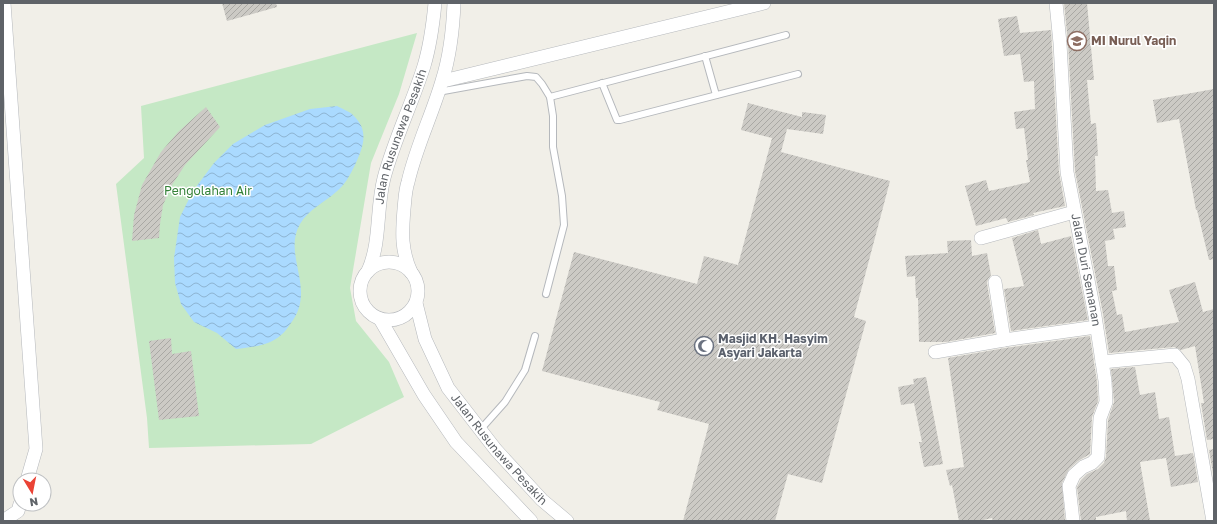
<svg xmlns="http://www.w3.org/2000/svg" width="1217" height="524" viewBox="0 0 1217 524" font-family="'Golos Text',sans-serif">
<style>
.green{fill:#c5e8c5}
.water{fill:url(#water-waves)}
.building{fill:url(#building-hatch)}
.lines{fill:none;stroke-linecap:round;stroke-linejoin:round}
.lane-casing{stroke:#b5b8bc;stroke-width:8}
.street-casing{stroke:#b5b8bc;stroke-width:14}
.lane{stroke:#fff;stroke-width:6}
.street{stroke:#fff;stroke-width:13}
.labels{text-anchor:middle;stroke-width:3;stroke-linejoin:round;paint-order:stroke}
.education-label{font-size:12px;font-weight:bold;fill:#785e54;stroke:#fff;text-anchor:start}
.street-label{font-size:12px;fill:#5f6368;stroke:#fff}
.park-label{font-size:12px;fill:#348238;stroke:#fff}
.worship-label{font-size:12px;font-weight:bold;fill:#5b616d;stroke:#fff;text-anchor:start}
</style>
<defs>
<pattern id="water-waves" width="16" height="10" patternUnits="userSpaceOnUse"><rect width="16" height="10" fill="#aadaff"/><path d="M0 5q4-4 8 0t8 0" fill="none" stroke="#8eb4d2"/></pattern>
<pattern id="building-hatch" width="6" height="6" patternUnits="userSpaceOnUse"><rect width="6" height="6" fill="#cccac5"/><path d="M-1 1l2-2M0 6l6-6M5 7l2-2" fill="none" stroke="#a9a8a4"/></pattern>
</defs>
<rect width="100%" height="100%" fill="#f1efe8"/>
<path class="green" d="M417,33L399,94L371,163L350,288L356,321L389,362L404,397L311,444L149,448L147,418L116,184L144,158L141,106Z"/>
<path class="water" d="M337,106C342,109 349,111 353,115C370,131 363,147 355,165C350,175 345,185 336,192C325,202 308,210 300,224C282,255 317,289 291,323C288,327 285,332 281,335C269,346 252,347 236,349L217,333L194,322L181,304L175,283L174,258L180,217L193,191L214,163L233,144L265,125L310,109Z"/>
<g class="building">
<path d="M222,3H276L277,7L227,21Z"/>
<path d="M1064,3H1087L1094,80H1087L1091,124L1096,123L1098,156H1095L1096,191L1108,190L1112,213L1124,211L1126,227L1113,229L1115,239L1105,241L1108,266H1114L1117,290L1112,291L1117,315L1122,314L1125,332L1179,322L1169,290L1195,282L1203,312L1214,309V439L1207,440L1201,403H1204L1195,346L1181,350L1174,347L1109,353L1103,314L1075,171L1068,43Z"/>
<path d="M1017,16L1020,33L1051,30L1059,172L1065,206L1033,213L1034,215L1008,222L1006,218L976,226L965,186L986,180L989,191L1030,182L1026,160H1028L1024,128L1016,129L1014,112L1035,109L1034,81L1024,82L1020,54L1004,56L998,19Z"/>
<path d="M1214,89V259L1209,260L1197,210H1196L1179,119L1157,123L1153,100Z"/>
<path d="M748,103L802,117V112L826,115L823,134L787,129L781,152L890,181L854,317L866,321L822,483L788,474L775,521H683L709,424L657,410L660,402L542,371L574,252L697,284L704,256L738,265L772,138L741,130Z"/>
<path d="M206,107L220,127L185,165L172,185L163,205L160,224L159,238L132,241L134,215L142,185L161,152L178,132Z"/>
<path d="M1038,230L1041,244L1071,236L1088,320L1011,331L1004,289L1024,286L1012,238Z"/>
<path d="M971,240L972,256L987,253L991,275L988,279L987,283L995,333L946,342H919L918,298H916L915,276L907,277L905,256L948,253L947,241Z"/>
<path d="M1090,336L1097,382L1098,401L1092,417L1090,454L1078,461L1069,469L1062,483L1065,521H993L992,518L979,521H959L952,485L950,486L946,470L964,467L948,358L1005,348Z"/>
<path d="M171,338L172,354L191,351L199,416L159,420L149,341Z"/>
<path d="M1135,367L1140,395L1155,392L1159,419L1169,417L1175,456L1193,453L1198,482L1171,487L1166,458L1140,462L1150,521H1127L1126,511L1096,517V521H1081L1077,487L1081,480L1087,474L1098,469L1104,463L1106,457L1108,420L1114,402L1111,369Z"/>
<path d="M926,377L943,464L924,467L919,442H922L914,403L901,405L898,387L914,384L913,379Z"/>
<path d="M1214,449V479L1209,450Z"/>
</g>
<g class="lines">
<defs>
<g id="lane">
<path d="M705,56L716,95"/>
<path d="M602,83L617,120H620L798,74"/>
<path d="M438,92L527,76L536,77L542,84L550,97L553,116V147L562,196L564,225L546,294"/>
<path d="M550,97L786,35"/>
<path d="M480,430L505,402L525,370L535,336"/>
</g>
<g id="street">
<path d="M4,3L36,449L27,480"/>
<path id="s1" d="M1056,3L1060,43L1067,172L1095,316L1105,381L1106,402L1100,418L1098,457L1092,463L1083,467L1074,475L1069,486L1073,521"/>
<path d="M443,81L764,3"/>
<path d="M981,238L1074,212"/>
<circle cx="389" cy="291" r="29"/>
<path id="s2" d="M368,271C381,242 376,209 384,178C394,140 412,104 424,66C430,46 433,24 435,3"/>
<path d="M411,272C401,250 402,233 404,209C405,200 405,191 408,182C416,147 432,115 442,81C450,56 453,29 454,3"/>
<path d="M995,282L1004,340"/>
<path id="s3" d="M416,303L425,339L448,388L496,450L542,500L567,521"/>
<path d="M380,319L424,395L456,442L531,521"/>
<path d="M935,352L1004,340L1096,327"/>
<path d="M1102,362L1175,355L1184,366L1188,379L1213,521"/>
<path d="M3,521L18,511L20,504"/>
</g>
</defs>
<use href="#lane" class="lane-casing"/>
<use href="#street" class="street-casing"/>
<use href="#lane" class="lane"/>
<use href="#street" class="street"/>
</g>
<defs>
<symbol id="school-ring" viewBox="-11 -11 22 22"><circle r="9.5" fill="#fff" stroke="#8d6e63" stroke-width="1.5"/><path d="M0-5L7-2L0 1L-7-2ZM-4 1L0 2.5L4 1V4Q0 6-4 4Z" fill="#8d6e63"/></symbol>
<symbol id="mosque-ring" viewBox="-11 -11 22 22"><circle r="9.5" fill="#fff" stroke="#6b7280" stroke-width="1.5"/><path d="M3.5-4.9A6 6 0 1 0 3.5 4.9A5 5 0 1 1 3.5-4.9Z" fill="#6b7280"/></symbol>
</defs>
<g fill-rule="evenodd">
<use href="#school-ring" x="1066" y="30" width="22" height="22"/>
<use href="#mosque-ring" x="693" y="335" width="22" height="22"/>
</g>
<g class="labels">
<g class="education-label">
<text x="1091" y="45">MI Nurul Yaqin</text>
</g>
<g class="street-label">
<text dy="4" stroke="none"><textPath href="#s2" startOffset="139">Jalan Rusunawa Pesakih</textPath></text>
<text dy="4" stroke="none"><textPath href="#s1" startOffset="269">Jalan Duri Semanan</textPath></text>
<text dy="4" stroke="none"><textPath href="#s3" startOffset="171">Jalan Rusunawa Pesakih</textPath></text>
</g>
<g class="park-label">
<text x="208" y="195">Pengolahan Air</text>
</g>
<g class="worship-label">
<text x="718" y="343">Masjid KH. Hasyim<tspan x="718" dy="14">Asyari Jakarta</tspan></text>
</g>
</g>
<rect width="1217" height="524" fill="none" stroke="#5f6368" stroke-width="8"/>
<g transform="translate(32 492) rotate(170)"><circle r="19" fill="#ffffff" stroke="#bfc1c3"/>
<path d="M0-3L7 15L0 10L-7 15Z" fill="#ea4335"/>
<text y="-6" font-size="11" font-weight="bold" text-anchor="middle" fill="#5f6368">N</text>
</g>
</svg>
